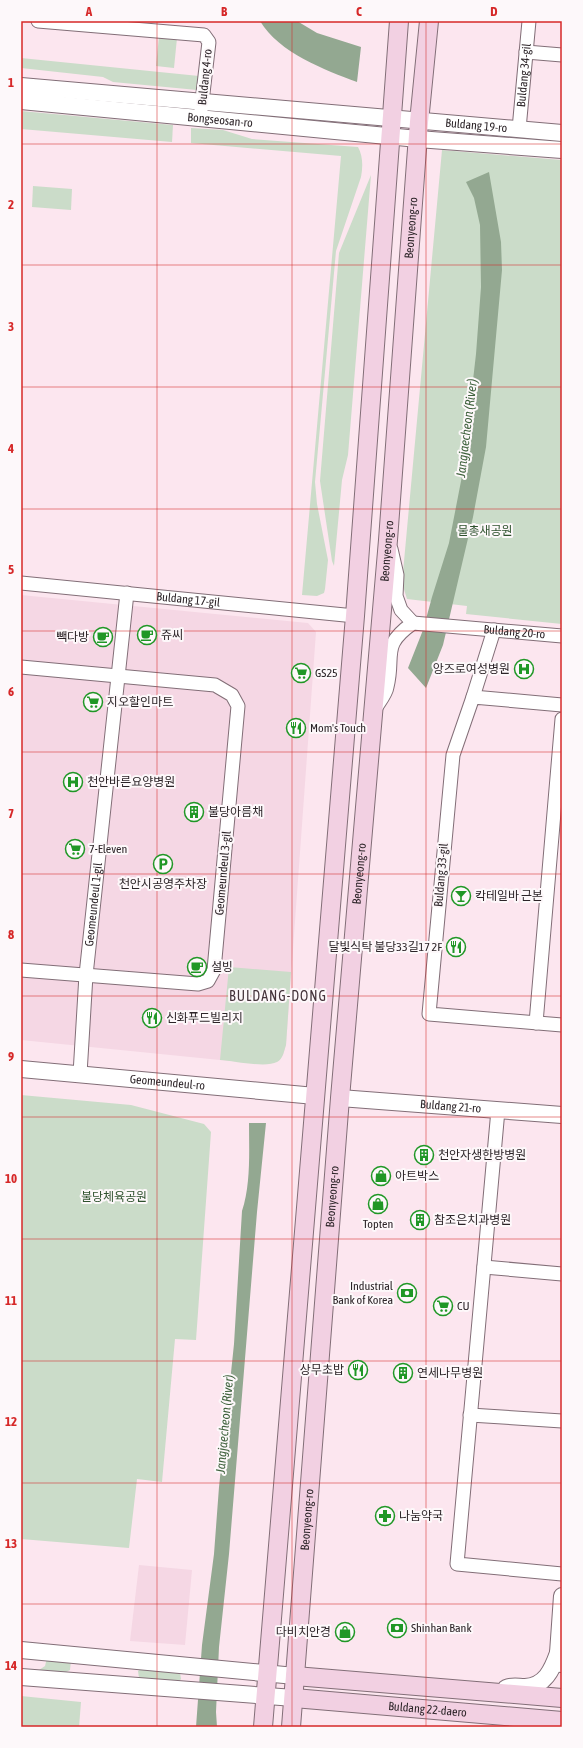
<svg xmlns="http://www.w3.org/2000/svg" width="583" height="1748" viewBox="0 0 583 1748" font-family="'Asap Condensed','Noto Sans KR',sans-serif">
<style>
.built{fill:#f5d7e4}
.green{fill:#cbdcc9}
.water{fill:#93a891}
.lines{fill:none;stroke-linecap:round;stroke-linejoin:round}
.minor-casing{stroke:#826e77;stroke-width:15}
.tertiary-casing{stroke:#826e77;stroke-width:18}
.secondary-casing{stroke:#826e77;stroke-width:20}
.minor{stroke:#fff;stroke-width:13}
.tertiary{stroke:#fff;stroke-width:16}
.secondary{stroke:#f2d0e2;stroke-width:18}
.grid{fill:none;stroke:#d62828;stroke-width:1;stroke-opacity:0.55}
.labels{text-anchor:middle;stroke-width:4;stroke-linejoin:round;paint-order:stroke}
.street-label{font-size:12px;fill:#2c2428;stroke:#fdf8fa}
.park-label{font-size:12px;fill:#2f522e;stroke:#fdf8fa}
.poi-label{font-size:12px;fill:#2c2428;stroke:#fdf8fa;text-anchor:start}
.water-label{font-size:13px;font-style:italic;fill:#3f623d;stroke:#fdf8fa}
.quarter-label{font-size:14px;letter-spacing:1px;fill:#44333a;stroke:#fdf8fa}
.neatline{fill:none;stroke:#d62828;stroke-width:1.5}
.grid-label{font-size:13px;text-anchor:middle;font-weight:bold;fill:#d62828}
</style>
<rect width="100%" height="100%" fill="#fce6ef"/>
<g class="built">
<path d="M21,595L308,623L316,632L286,1045L283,1055L278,1061L269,1064L220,1060L21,1040Z"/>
<path d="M139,1565L192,1570L185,1645L130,1641Z"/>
</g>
<g class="green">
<path d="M159,36L177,38L174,68L156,66Z"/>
<path d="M21,58L199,76L197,90L113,82L103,77L21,68Z"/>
<path d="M21,111L173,125L172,142L21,129Z"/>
<path d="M191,128L223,130L252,139L358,147C363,156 363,167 361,177L336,251L315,482L317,504L328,560L325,589L324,593L317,596L302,595L341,156L191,143Z"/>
<path d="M442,150L562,160V624L466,614L467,606L407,599L402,583Z"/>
<path d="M371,175L348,455L342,480L334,566L332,561L320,481L339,253Z"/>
<path d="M33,186L72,189L71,210L32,207Z"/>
<path d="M229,967L291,972L286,1045C284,1051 283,1059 277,1062C266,1068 234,1061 220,1060Z"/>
<path d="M21,1095L131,1105L204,1124L211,1132L196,1340L175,1339L162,1482L137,1479L129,1548L21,1539Z"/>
<path d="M47,1658L71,1661L70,1670L66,1672L39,1670L45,1666Z"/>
<path d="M141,1669L180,1672L181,1679L179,1682L139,1678L138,1671Z"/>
<path d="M21,1696L81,1702L79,1727H21Z"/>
</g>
<g class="water">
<path d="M260,21H297L317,33L361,47L357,82C325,70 279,53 260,21Z"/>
<path d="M489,172L501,242L502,270L486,447L473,517L443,645L426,688L408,668L423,630L432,597L449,543L462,476L476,354L481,287L480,225L474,198L466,182Z"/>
<path d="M249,1123H266L257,1212L229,1554L219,1647L216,1712L217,1727H196L202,1645L214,1554L219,1487L234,1344L242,1211C251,1184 249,1151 249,1123Z"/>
</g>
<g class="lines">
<defs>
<g id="minor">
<path d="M38,21L204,35L209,42L201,110"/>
<path d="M526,52L562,55"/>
<path id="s1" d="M519,129L529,21"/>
<path d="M391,549L397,575L396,596L401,610L413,623"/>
<path id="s2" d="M21,583L355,616"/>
<path d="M21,667L215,685L232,695L238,706L214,970L208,981L198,984L21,970"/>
<path d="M473,697L494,630"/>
<path d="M562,705L473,697L453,755L429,1014L562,1025"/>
<path id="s3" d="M375,709C379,702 386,694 387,687C395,655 380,646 413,623L562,636"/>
<path d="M536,1023L562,719"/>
<path id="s4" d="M80,1074L86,975L127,593"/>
<path d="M498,1110L457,1564L562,1574"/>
<path d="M484,1267L562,1274"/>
<path d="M470,1415L562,1421"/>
</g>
<g id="tertiary">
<path id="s5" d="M21,86L562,133"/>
<path id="s6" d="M21,101L418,139L562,150"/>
<path id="s7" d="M21,1069L315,1096"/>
<path id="s8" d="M340,1098L562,1115"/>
<path d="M21,1650L295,1676"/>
<path d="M561,1664L558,1653L562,1596"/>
<path d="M21,1677L294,1698"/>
<path d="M506,1688C513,1685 518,1687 525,1687C545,1686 552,1670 558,1653"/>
</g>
<g id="secondary">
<path d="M295,1676L562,1698"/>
<path id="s9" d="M294,1698L562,1721"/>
<path d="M263,1727L355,616L399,21"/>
<path id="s10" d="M291,1727L340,1098L388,540L419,122L429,21"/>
</g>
</defs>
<use href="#minor" class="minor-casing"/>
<use href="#tertiary" class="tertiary-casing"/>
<use href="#secondary" class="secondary-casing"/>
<use href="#minor" class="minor"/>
<use href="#tertiary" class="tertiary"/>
<use href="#secondary" class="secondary"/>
</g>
<path class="grid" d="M157,21V1727M292,21V1727M426,21V1727M21,144H562M21,265H562M21,387H562M21,509H562M21,631H562M21,752H562M21,874H562M21,996H562M21,1117H562M21,1239H562M21,1361H562M21,1483H562M21,1604H562"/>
<defs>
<symbol id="cafe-ring" viewBox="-11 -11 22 22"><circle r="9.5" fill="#fdf8fa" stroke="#209726" stroke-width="1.5"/><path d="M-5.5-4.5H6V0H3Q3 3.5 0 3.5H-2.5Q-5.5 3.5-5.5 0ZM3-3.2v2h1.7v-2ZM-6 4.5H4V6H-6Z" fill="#209726"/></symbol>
<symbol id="hospital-ring" viewBox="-11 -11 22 22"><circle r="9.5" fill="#fdf8fa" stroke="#209726" stroke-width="1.5"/><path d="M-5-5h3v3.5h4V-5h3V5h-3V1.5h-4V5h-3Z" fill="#209726"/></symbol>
<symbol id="supermarket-ring" viewBox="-11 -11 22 22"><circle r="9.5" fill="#fdf8fa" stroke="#209726" stroke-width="1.5"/><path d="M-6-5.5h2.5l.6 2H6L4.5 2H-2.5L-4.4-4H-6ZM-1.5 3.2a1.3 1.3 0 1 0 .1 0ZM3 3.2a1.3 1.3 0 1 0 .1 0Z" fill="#209726"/></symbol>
<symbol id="restaurant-ring" viewBox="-11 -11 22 22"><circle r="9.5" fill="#fdf8fa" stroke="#209726" stroke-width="1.5"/><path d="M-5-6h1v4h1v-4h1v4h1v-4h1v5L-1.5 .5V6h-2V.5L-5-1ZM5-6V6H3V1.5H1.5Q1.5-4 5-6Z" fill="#209726"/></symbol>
<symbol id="building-ring" viewBox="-11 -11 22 22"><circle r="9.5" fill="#fdf8fa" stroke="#209726" stroke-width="1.5"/><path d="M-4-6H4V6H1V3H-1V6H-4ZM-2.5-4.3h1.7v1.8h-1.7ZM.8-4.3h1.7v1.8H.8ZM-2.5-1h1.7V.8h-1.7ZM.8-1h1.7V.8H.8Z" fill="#209726"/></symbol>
<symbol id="parking-ring" viewBox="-11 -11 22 22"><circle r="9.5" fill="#fdf8fa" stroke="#209726" stroke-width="1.5"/><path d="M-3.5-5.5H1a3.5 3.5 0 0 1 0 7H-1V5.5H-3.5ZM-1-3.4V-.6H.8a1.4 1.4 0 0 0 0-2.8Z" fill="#209726"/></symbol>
<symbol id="bar-ring" viewBox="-11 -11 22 22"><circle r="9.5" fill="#fdf8fa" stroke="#209726" stroke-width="1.5"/><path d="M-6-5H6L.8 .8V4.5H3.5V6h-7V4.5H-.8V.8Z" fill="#209726"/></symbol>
<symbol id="shop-ring" viewBox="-11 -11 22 22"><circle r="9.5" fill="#fdf8fa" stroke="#209726" stroke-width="1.5"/><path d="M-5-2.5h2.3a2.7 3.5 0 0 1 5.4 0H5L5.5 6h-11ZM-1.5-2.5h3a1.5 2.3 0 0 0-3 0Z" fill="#209726"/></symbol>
<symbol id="bank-ring" viewBox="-11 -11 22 22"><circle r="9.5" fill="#fdf8fa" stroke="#209726" stroke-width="1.5"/><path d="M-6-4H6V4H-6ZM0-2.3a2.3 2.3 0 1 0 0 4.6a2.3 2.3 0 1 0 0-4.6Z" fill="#209726"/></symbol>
<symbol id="pharmacy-ring" viewBox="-11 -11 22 22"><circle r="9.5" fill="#fdf8fa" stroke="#209726" stroke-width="1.5"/><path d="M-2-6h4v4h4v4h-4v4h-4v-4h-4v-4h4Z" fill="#209726"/></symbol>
</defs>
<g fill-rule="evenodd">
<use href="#cafe-ring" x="136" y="624" width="22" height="22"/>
<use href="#cafe-ring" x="92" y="626" width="22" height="22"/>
<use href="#hospital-ring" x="513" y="658" width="22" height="22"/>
<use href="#supermarket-ring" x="290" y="662" width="22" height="22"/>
<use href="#supermarket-ring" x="82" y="691" width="22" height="22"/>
<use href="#restaurant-ring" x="285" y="717" width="22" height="22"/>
<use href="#hospital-ring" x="62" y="771" width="22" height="22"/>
<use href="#building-ring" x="183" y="801" width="22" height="22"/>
<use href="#supermarket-ring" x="64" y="838" width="22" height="22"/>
<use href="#parking-ring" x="152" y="853" width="22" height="22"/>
<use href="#bar-ring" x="450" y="885" width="22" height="22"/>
<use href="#restaurant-ring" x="445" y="936" width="22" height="22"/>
<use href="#cafe-ring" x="186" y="956" width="22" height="22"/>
<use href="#restaurant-ring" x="141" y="1007" width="22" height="22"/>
<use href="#building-ring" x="413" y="1144" width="22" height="22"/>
<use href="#shop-ring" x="370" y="1165" width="22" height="22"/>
<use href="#shop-ring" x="367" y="1193" width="22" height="22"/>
<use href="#building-ring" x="409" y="1209" width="22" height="22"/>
<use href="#bank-ring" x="396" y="1282" width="22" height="22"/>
<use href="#supermarket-ring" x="432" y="1295" width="22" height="22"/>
<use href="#restaurant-ring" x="347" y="1359" width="22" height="22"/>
<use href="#building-ring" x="392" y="1362" width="22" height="22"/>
<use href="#pharmacy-ring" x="374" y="1505" width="22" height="22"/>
<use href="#bank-ring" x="386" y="1617" width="22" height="22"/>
<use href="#shop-ring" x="334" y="1621" width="22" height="22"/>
</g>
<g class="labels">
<g class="street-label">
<text dy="4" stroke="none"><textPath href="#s1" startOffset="54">Buldang 34-gil</textPath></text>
<text transform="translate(205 77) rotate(-84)" y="4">Buldang 4-ro</text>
<text dy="4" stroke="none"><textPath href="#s6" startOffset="200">Bongseosan-ro</textPath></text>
<text dy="4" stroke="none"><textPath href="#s5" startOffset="457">Buldang 19-ro</textPath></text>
<text dy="4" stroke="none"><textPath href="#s10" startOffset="1504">Beonyeong-ro</textPath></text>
<text dy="4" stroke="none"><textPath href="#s10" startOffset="1180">Beonyeong-ro</textPath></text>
<text dy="4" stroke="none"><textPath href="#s2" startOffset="168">Buldang 17-gil</textPath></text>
<text dy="4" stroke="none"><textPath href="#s3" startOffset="200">Buldang 20-ro</textPath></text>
<text transform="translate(223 873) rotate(-85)" y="4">Geomeundeul 3-gil</text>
<text dy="4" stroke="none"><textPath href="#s10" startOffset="856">Beonyeong-ro</textPath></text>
<text transform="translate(441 875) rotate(-85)" y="4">Buldang 33-gil</text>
<text dy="4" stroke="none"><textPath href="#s4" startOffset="170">Geomeundeul 1-gil</textPath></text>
<text dy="4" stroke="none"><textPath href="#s7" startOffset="147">Geomeundeul-ro</textPath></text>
<text dy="4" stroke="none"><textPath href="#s8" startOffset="111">Buldang 21-ro</textPath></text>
<text dy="4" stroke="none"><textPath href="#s10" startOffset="532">Beonyeong-ro</textPath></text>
<text dy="4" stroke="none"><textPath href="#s10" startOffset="208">Beonyeong-ro</textPath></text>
<text dy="4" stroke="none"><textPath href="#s9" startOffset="134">Buldang 22-daero</textPath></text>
</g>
<g class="park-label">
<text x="485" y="535">물총새공원</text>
<text x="114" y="1201">불당체육공원</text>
</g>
<g class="poi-label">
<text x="161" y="639">쥬씨</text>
<text x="89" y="641" text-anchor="end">빽다방</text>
<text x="510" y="673" text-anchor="end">앙즈로여성병원</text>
<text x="315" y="677">GS25</text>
<text x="107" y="706">지오할인마트</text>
<text x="310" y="732">Mom's Touch</text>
<text x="87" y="786">천안바른요양병원</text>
<text x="208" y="816">불당아름채</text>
<text x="89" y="853">7-Eleven</text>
<text x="163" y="888" text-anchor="middle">천안시공영주차장</text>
<text x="475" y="900">칵테일바 근본</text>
<text x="442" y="951" text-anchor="end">달빛식탁 불당33길17 2F</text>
<text x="211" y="971">설빙</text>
<text x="166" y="1022">신화푸드빌리지</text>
<text x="438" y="1159">천안자생한방병원</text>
<text x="395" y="1180">아트박스</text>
<text x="434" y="1224">참조은치과병원</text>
<text x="378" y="1228" text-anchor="middle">Topten</text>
<text x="393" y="1290" text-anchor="end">Industrial<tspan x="393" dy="14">Bank of Korea</tspan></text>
<text x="457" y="1310">CU</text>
<text x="344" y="1374" text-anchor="end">상무초밥</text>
<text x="417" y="1377">연세나무병원</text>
<text x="399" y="1520">나눔약국</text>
<text x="411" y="1632">Shinhan Bank</text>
<text x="331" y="1636" text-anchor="end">다비치안경</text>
</g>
<g class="water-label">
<text transform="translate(466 428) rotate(-83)" y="5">Jangjaecheon (River)</text>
<text transform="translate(224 1424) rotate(-85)" y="5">Jangjaecheon (River)</text>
</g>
<g class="quarter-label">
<text x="278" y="1001">BULDANG-DONG</text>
</g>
</g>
<rect width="583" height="1748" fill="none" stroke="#fdf8fa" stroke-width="44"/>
<rect x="22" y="22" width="539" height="1704" class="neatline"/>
<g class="grid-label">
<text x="89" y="16">A</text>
<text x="224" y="16">B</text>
<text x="359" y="16">C</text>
<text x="494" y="16">D</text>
<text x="11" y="87">1</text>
<text x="11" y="209">2</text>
<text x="11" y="331">3</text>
<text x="11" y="453">4</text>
<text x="11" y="574">5</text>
<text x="11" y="696">6</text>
<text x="11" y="818">7</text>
<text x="11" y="939">8</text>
<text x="11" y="1061">9</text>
<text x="11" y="1183">10</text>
<text x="11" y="1305">11</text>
<text x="11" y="1426">12</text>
<text x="11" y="1548">13</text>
<text x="11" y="1670">14</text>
</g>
</svg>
